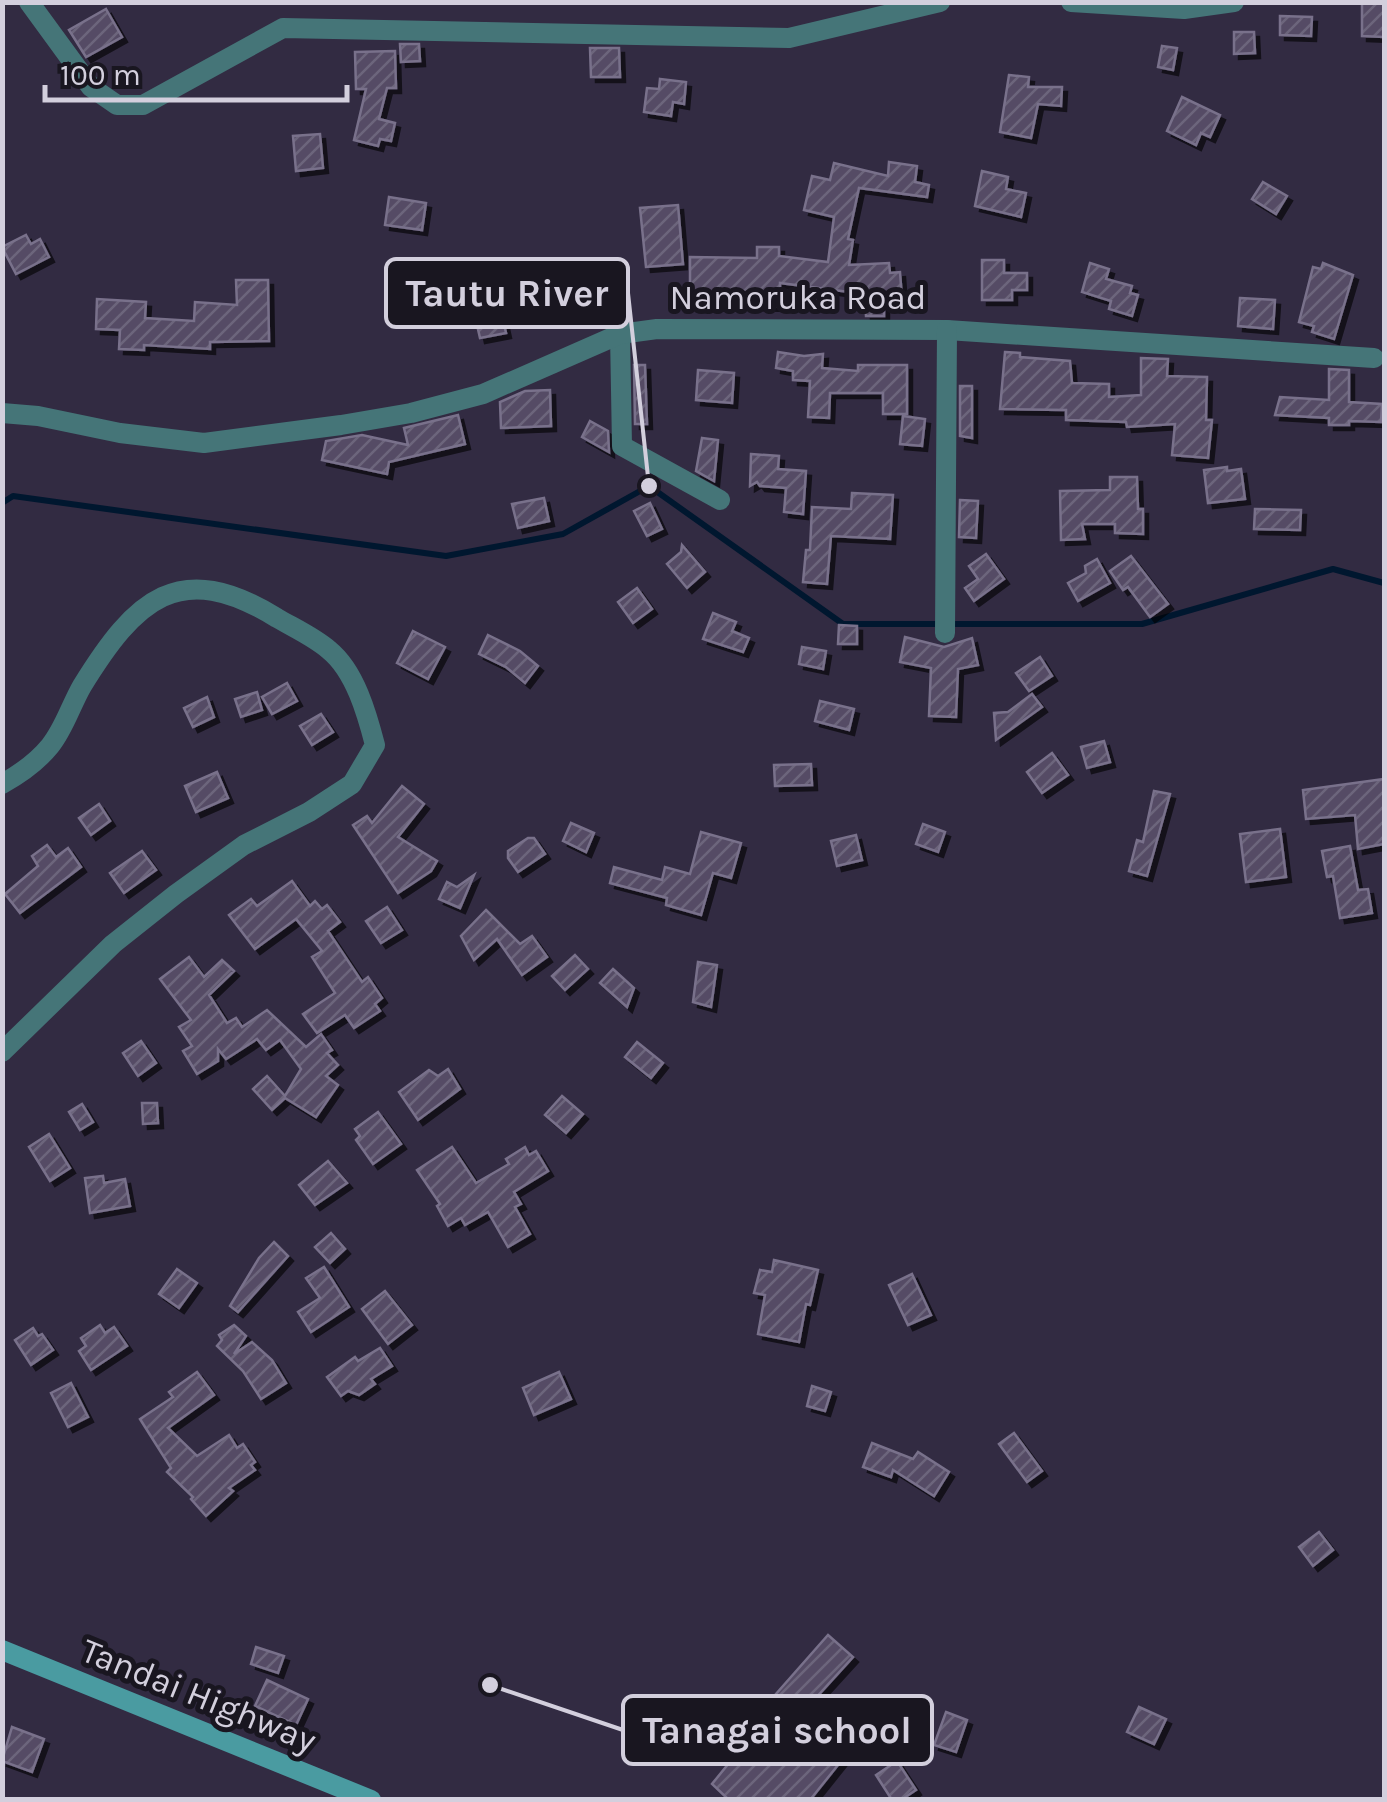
<svg xmlns="http://www.w3.org/2000/svg" width="1387" height="1802" viewBox="0 0 1387 1802" font-family="Karla,sans-serif">
<style>
.lines{fill:none;stroke-linecap:round;stroke-linejoin:round}
.stream{stroke:#00172f;stroke-width:6}
.building{fill:url(#building-hatch);stroke:#79718b;stroke-width:2.5;filter:url(#shadow)}
.minor{stroke:#457578;stroke-width:20}
.secondary{stroke:#4a9ba1;stroke-width:20}
.labels{text-anchor:middle;stroke-width:10;stroke-linejoin:round;paint-order:stroke}
.street-label{font-size:35px;fill:#d3cfdd;stroke:#191620}
.leader{fill:none;stroke:#d3cfdd;stroke-width:4}
.callout-dot{fill:#d3cfdd;stroke:#191620;stroke-width:4}
.callout{fill:#191620;stroke:#d3cfdd;stroke-width:4}
.callout-label{font-size:38px;text-anchor:middle;font-weight:bold;fill:#d3cfdd}
</style>
<defs>
<pattern id="building-hatch" width="6" height="6" patternUnits="userSpaceOnUse" patternTransform="scale(2.5)"><rect width="6" height="6" fill="#544c65"/><path d="M-1 1l2-2M0 6l6-6M5 7l2-2" fill="none" stroke="#6c657b"/></pattern>
<filter id="shadow"><feDropShadow dx="5" dy="5" stdDeviation="0" flood-color="#0009"/></filter>
</defs>
<rect width="100%" height="100%" fill="#322b42"/>
<g class="lines">
<path class="stream" d="M2,503L13,496L446,556L563,534L649,486L843,624H1142L1333,569L1384,583"/>
</g>
<g class="building">
<path d="M1362,2H1384V37L1362,36Z"/>
<path d="M106,9L122,37L86,57L69,30Z"/>
<path d="M1280,16L1312,17L1311,36L1280,35Z"/>
<path d="M1234,32H1254L1255,53L1234,54Z"/>
<path d="M400,44H419L420,61L401,62Z"/>
<path d="M1162,46L1177,48L1173,70L1158,67Z"/>
<path d="M590,48H619L620,77H591Z"/>
<path d="M395,51L396,88H387L379,119L395,123L391,141L380,139L378,146L354,140L366,89H356L355,52Z"/>
<path d="M1009,75L1029,77L1028,87H1062L1061,106L1038,104L1031,138L1000,132Z"/>
<path d="M660,79L686,82L684,104L673,102L671,116L644,112L647,88L659,89Z"/>
<path d="M1182,97L1220,115L1210,137L1201,133L1196,145L1167,131Z"/>
<path d="M320,134L323,168L296,171L293,136Z"/>
<path d="M889,162L917,166L915,182L929,185L927,197L859,188L848,239L853,240L849,265L889,263L890,273L900,272L902,299L884,300V316H866L865,294L780,283V306L690,303V257L757,258V247H779V256L828,262L834,217L804,210L812,176L830,180L834,163L888,176Z"/>
<path d="M982,171L1008,177L1006,189L1026,193L1021,217L975,206Z"/>
<path d="M1263,182L1287,196L1276,214L1252,199Z"/>
<path d="M389,197L426,203L422,230L385,225Z"/>
<path d="M678,205L683,264L646,267L640,208Z"/>
<path d="M26,235L31,244L40,239L49,257L16,274L2,247Z"/>
<path d="M982,260H1004V273H1027V290H1012V300H982Z"/>
<path d="M1090,263L1109,269L1106,279L1132,286L1130,293L1138,295L1132,316L1109,309L1111,301L1082,292Z"/>
<path d="M1323,263L1353,275L1334,339L1312,332L1314,326L1299,322L1313,267L1321,269Z"/>
<path d="M236,280H268L269,341L210,342V349L144,345V350L119,349L120,330L96,329L97,299L146,302L145,318L194,321L195,302L237,305Z"/>
<path d="M1240,298L1275,300L1273,329L1238,326Z"/>
<path d="M501,310L506,333L480,338L475,316Z"/>
<path d="M778,352L804,356L823,354L822,368L858,371V365H907V414H883V393H830L829,418L808,417L810,381L793,380V371L776,368Z"/>
<path d="M1005,352L1020,353V357L1070,361L1072,383L1109,384V397L1141,395V358L1168,359L1167,376L1207,377L1206,420H1212L1208,458L1172,455L1175,424L1127,427L1126,422L1066,420V410L1000,409Z"/>
<path d="M634,365H645L647,424H635Z"/>
<path d="M1329,369L1349,370V402L1382,404L1381,422L1349,421V425H1329V418L1275,415L1280,397L1329,400Z"/>
<path d="M698,370L734,373L732,403L696,400Z"/>
<path d="M960,386H972V438L960,436Z"/>
<path d="M550,390L551,426L501,428L500,402L525,391Z"/>
<path d="M458,415L465,444L389,462L387,474L322,460L326,441L362,435L408,445L404,428Z"/>
<path d="M903,416L925,419L922,446L900,444Z"/>
<path d="M590,421L608,431L609,452L582,437Z"/>
<path d="M702,438L718,440L714,481L696,471Z"/>
<path d="M751,454L779,456L778,469L806,471L803,514L784,512L786,488L760,486L757,482L750,486Z"/>
<path d="M1227,467V471L1241,469L1245,499L1208,503L1204,470Z"/>
<path d="M1110,477H1137L1138,509H1143V534L1115,533V524H1082L1085,539L1061,540L1060,491L1110,490Z"/>
<path d="M852,493L893,495L890,539L831,536L827,584L803,582L806,550H810L812,507L851,509Z"/>
<path d="M544,498L549,521L518,528L512,504Z"/>
<path d="M960,500L978,501L976,538L959,537Z"/>
<path d="M650,503L662,529L647,536L634,511Z"/>
<path d="M1255,509L1301,510L1300,530L1254,529Z"/>
<path d="M682,545L705,572L687,588L667,564L681,552Z"/>
<path d="M986,554L1004,579L974,601L965,588L978,579L969,566Z"/>
<path d="M1131,556L1168,604L1150,617L1128,587L1123,590L1110,571Z"/>
<path d="M1097,559L1110,583L1078,601L1068,583L1086,573L1085,566Z"/>
<path d="M637,588L652,609L633,623L618,602Z"/>
<path d="M713,613L736,622L732,631L749,638L743,652L703,639Z"/>
<path d="M839,625L857,626V644H838Z"/>
<path d="M413,631L445,647L428,679L397,663Z"/>
<path d="M488,635L520,651L538,666L525,683L506,667L479,654Z"/>
<path d="M905,637L944,647L972,638L978,665L958,669L956,717L929,716L931,668L900,662Z"/>
<path d="M802,647L826,651L823,669L799,664Z"/>
<path d="M1040,657L1052,676L1029,691L1016,673Z"/>
<path d="M287,683L297,701L272,714L262,697Z"/>
<path d="M257,692L262,710L241,717L235,699Z"/>
<path d="M1032,694L1042,707L996,740L994,713L1008,712Z"/>
<path d="M207,697L214,717L193,727L184,708Z"/>
<path d="M820,701L854,709L849,730L815,721Z"/>
<path d="M321,714L333,732L312,745L300,726Z"/>
<path d="M1104,741L1110,762L1087,768L1081,747Z"/>
<path d="M1052,753L1068,775L1042,793L1027,772Z"/>
<path d="M811,764L812,785L775,786L774,765Z"/>
<path d="M217,772L228,798L196,812L185,786Z"/>
<path d="M1384,779V844L1358,849L1355,815L1306,819L1303,790Z"/>
<path d="M402,786L424,804L398,837L437,861L431,871L398,893L353,825L367,816L372,823Z"/>
<path d="M1154,791L1170,794L1147,876L1129,871L1137,840L1143,842Z"/>
<path d="M99,804L110,821L91,835L79,818Z"/>
<path d="M571,823L594,833L586,852L563,841Z"/>
<path d="M923,824L945,832L938,852L916,844Z"/>
<path d="M1280,829L1286,877L1246,882L1240,834Z"/>
<path d="M701,832L741,843L731,878L713,873L701,915L666,905L667,898L610,883L614,867L662,880L665,867L690,874Z"/>
<path d="M856,835L862,860L837,866L831,841Z"/>
<path d="M528,838H534L545,854L518,872L508,858V851Z"/>
<path d="M47,845L56,857L68,848L81,867L20,913L5,894L38,866L32,856Z"/>
<path d="M1350,846L1358,890L1368,889L1372,913L1340,918L1333,876L1327,877L1322,851Z"/>
<path d="M142,851L156,870L124,893L110,873Z"/>
<path d="M474,875L460,908L439,899L447,882L457,887Z"/>
<path d="M292,881L310,906L315,901L322,909L327,905L340,922L328,931L362,982L368,977L382,998L375,1004L380,1011L354,1028L345,1015L317,1033L303,1014L335,993L312,957L322,951L296,919L255,949L229,915L251,899L257,906Z"/>
<path d="M387,907L402,930L381,943L366,921Z"/>
<path d="M486,910L520,944L532,936L547,957L522,975L497,939L474,960L461,936Z"/>
<path d="M575,955L588,969L565,990L552,976Z"/>
<path d="M189,957L204,977L222,960L234,971L209,995L227,1023L236,1018L242,1027L267,1010L306,1047L321,1034L332,1050L327,1053L338,1065L326,1076L338,1085L316,1117L285,1098L272,1110L253,1089L267,1076L285,1096L301,1069L280,1040L266,1050L257,1039L226,1059L218,1049V1061L197,1074L183,1051L192,1046L179,1027L191,1020L160,979Z"/>
<path d="M698,962L717,965L711,1007L693,1002Z"/>
<path d="M613,969L634,988L627,1007L600,983Z"/>
<path d="M141,1041L156,1063L138,1076L123,1053Z"/>
<path d="M637,1042L663,1063L651,1078L625,1057Z"/>
<path d="M448,1069L460,1089L418,1120L399,1092L429,1070L438,1076Z"/>
<path d="M562,1096L583,1114L566,1133L545,1115Z"/>
<path d="M142,1103H157L158,1123L143,1124Z"/>
<path d="M82,1104L93,1122L80,1130L69,1112Z"/>
<path d="M378,1112L401,1144L373,1164L356,1140L360,1136L355,1129Z"/>
<path d="M49,1134L70,1168L50,1181L29,1147Z"/>
<path d="M452,1147L476,1183L509,1164L506,1159L525,1147L529,1155L536,1151L548,1171L514,1192L521,1204L515,1207L530,1234L508,1247L488,1212L465,1225L461,1218L448,1226L437,1206L440,1204L417,1170Z"/>
<path d="M328,1161L347,1183L315,1205L299,1185Z"/>
<path d="M103,1176L104,1183L125,1179L130,1206L90,1213L85,1178Z"/>
<path d="M331,1233L345,1249L330,1263L315,1247Z"/>
<path d="M274,1242L288,1256L238,1312L230,1306L259,1258Z"/>
<path d="M774,1260L818,1270L810,1305L806,1304L799,1342L758,1334L765,1295L754,1293L760,1270L772,1272Z"/>
<path d="M324,1267L349,1307L311,1332L298,1312L320,1298L306,1278Z"/>
<path d="M177,1269L197,1283L179,1308L159,1294Z"/>
<path d="M912,1274L931,1315L908,1325L889,1285Z"/>
<path d="M385,1291L412,1325L388,1344L362,1309Z"/>
<path d="M100,1325L105,1333L114,1327L127,1346L91,1370L79,1351L86,1346L81,1338Z"/>
<path d="M234,1325L246,1336L234,1354L252,1342L272,1360L286,1383L261,1399L243,1371L217,1346L222,1340L219,1335Z"/>
<path d="M33,1328L38,1336L42,1334L53,1350L31,1365L15,1340Z"/>
<path d="M380,1348L392,1366L371,1379L375,1384L359,1395L348,1391L341,1396L327,1377L355,1357L358,1361Z"/>
<path d="M197,1372L214,1395L168,1428L197,1456L229,1435L237,1448L243,1444L255,1462L251,1465L255,1470L229,1488L233,1491L206,1516L191,1499L193,1497L167,1472L171,1468L140,1419L173,1397L169,1392Z"/>
<path d="M559,1372L571,1399L534,1415L523,1388Z"/>
<path d="M71,1383L88,1417L68,1427L51,1393Z"/>
<path d="M812,1386L831,1392L825,1411L807,1406Z"/>
<path d="M1014,1433L1042,1471L1027,1482L999,1444Z"/>
<path d="M872,1443L913,1459L918,1452L949,1472L934,1496L893,1470L891,1477L863,1467Z"/>
<path d="M1319,1532L1333,1550L1313,1566L1299,1547Z"/>
<path d="M828,1635L853,1657L804,1711L831,1734L822,1744L842,1760L810,1800H729L712,1784L738,1752L731,1745Z"/>
<path d="M256,1647L284,1656L278,1673L251,1664Z"/>
<path d="M267,1680L308,1699L296,1725L255,1706Z"/>
<path d="M1139,1707L1166,1719L1154,1744L1127,1732Z"/>
<path d="M946,1712L967,1720L956,1752L934,1745Z"/>
<path d="M12,1727L44,1739L32,1772L2,1761Z"/>
<path d="M897,1761L916,1790L901,1800H892L876,1775Z"/>
</g>
<g class="lines">
<g class="minor">
<path d="M29,2L91,87L117,105H143L283,28L789,38L940,2"/>
<path d="M1071,2L1184,9L1234,2"/>
<path d="M620,334L622,446L720,500"/>
<path d="M2,413L38,416L120,433L204,443L341,425L411,413L483,394L620,334L657,329L947,330L1374,358"/>
<path d="M945,633L947,330"/>
<path d="M2,784C20,774 37,762 50,746C64,729 71,705 82,686C135,600 179,557 277,618C294,628 314,637 329,650C355,671 367,714 375,745L352,784L309,812L244,845L176,894L113,944L2,1052"/>
</g>
<path class="secondary" d="M2,1650L371,1800"/>
</g>
<g class="labels">
<g class="street-label">
<text x="798" y="309">Namoruka Road</text>
<text transform="translate(199 1695) rotate(22)" y="12">Tandai Highway</text>
</g>
</g>
<path class="leader" d="M649 486L628 293M490 1685L623 1730"/>
<g class="callout-dot">
<circle cx="649" cy="486" r="10"/>
<circle cx="490" cy="1685" r="10"/>
</g>
<g class="callout">
<rect x="386" y="259" width="242" height="68" rx="10"/>
<rect x="623" y="1696" width="309" height="68" rx="10"/>
</g>
<g class="callout-label">
<text x="507" y="306">Tautu River</text>
<text x="777" y="1743">Tanagai school</text>
</g>
<rect width="1387" height="1802" fill="none" stroke="#d3cfdd" stroke-width="10"/>
<path d="M45 85v15h302v-15" fill="none" stroke="#d3cfdd" stroke-width="5"/>
<text x="60" y="85" font-size="30" fill="#d3cfdd" stroke="#191620" stroke-width="8" paint-order="stroke">100 m</text>
</svg>
